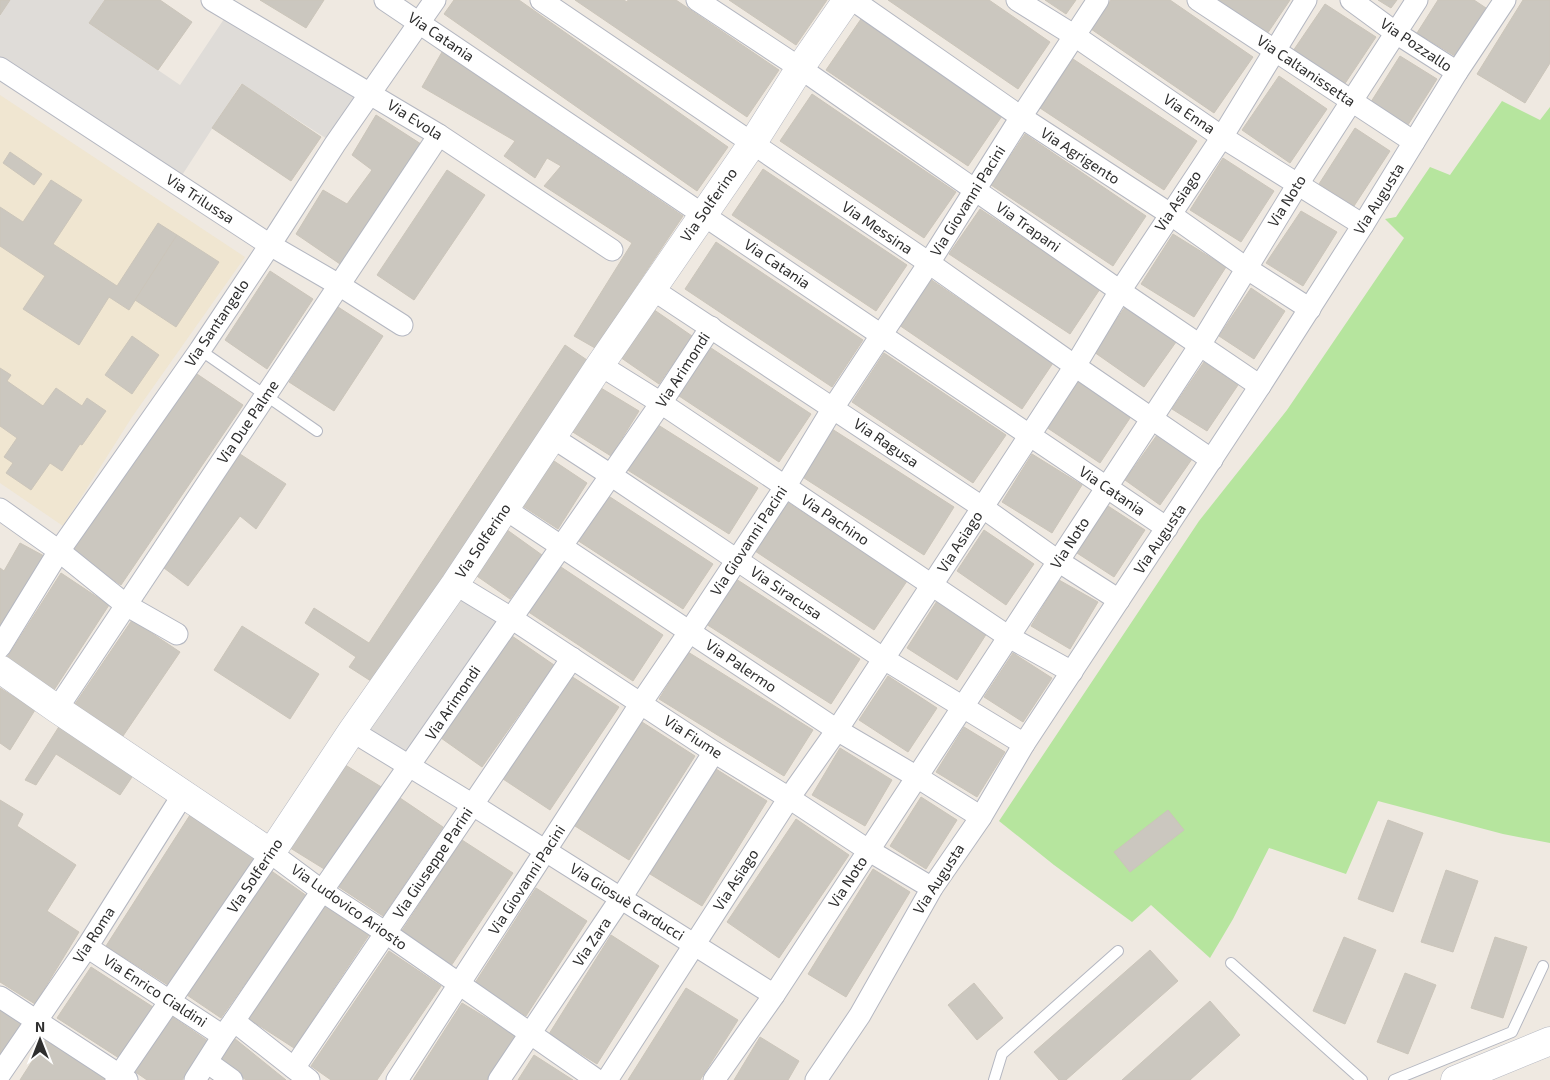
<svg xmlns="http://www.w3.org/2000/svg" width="1550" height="1080" viewBox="0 0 1550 1080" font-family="'Exo 2',sans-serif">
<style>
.education{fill:#f0e6d1}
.green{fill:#b6e59e}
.plaza{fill:#dfdcd8}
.building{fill:#cbc7bf;stroke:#cbc5ba}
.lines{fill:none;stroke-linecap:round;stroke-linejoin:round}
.lane-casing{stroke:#b4b7c1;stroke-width:12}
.street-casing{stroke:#b4b7c1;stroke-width:23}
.secondary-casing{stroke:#b4b7c1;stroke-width:29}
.lane{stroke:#fff;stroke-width:10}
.street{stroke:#fff;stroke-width:21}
.secondary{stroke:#fff;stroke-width:28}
.labels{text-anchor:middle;stroke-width:4;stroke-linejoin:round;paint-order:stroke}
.street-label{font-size:15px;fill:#2e2e2e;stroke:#fff}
</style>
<rect width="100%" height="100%" fill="#efe9e1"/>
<path class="education" d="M0,95L245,257L132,417L63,526L0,483Z"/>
<path class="green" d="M1502,101L1540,120L1550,107V843L1503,834L1378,801L1346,874L1269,848L1233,919L1210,958L1151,905L1132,922L1054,865L999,821L1199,521L1287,410L1404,238L1385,219L1396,217L1430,167L1450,175Z"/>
<g class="plaza">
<path d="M10,0H105L89,23L180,85L230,10L371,93L335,144L241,84L177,183L0,68V15Z"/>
<path d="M455,584L511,618L410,766L352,731Z"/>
</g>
<g class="building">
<path d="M0,0H10L0,15Z"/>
<path d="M105,0H160L192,22L158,70L89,23Z"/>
<path d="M260,0H324L306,28Z"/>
<path d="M454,0H519L728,147L697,191L444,14Z"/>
<path d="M575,0H624L627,2L628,0H676L779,70L747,117Z"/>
<path d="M729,0H827L796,45Z"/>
<path d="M888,0H989L1050,42L1018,89Z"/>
<path d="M1045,0H1076L1066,14Z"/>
<path d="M1111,0H1170L1253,57L1214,113L1091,29Z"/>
<path d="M1217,0H1290L1267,34Z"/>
<path d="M1378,0H1397L1391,8Z"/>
<path d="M1438,0H1474L1486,8L1455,56L1417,33Z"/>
<path d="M1523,0H1550V63L1525,103L1477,74Z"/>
<path d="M1325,4L1376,37L1344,85L1293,51Z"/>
<path d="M861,19L1002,116L968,166L826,70Z"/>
<path d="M442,52L683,216L595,348L574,336L632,243L544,186L561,166L547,158L535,178L504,156L515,141L422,87Z"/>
<path d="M1400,56L1437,79L1406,128L1369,105Z"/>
<path d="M1073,59L1197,141L1164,190L1040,108Z"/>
<path d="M1279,76L1327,109L1290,163L1242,130Z"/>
<path d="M242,84L321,137L291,181L212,128Z"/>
<path d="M812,94L956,192L924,238L780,141Z"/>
<path d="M376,115L421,144L340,264L296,234L323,190L347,204L372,170L352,155Z"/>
<path d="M1355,128L1390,151L1354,206L1319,184Z"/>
<path d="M1025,134L1146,216L1113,266L991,185Z"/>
<path d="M10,152L42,174L34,185L3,163Z"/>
<path d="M1223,158L1274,191L1241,242L1190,210Z"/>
<path d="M763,169L907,265L876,311L732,215Z"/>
<path d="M447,170L485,195L414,300L377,275Z"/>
<path d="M51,180L82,200L53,244L117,286L158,223L177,235L129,310L109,297L79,345L23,309L45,276L0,246V207L23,222Z"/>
<path d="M980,209L1100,289L1070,334L949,254Z"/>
<path d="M1301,211L1337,232L1303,286L1266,263Z"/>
<path d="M1173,234L1226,267L1194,317L1141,284Z"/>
<path d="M177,235L219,262L176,327L135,300Z"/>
<path d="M716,242L863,340L832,387L685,289Z"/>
<path d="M270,271L313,299L267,369L225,340Z"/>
<path d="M930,279L1053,363L1022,409L899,325Z"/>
<path d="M1251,288L1285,311L1254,359L1219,336Z"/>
<path d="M338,307L383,336L334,411L289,382Z"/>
<path d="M650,307L692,336L659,384L617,355Z"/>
<path d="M1125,307L1176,342L1144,387L1094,352Z"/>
<path d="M132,336L159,355L132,394L105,375Z"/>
<path d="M565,345L587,360L374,683L349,667L356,657L305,623L314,608L369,643Z"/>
<path d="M708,346L811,414L779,462L676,394Z"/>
<path d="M884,353L1006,435L973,483L852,402Z"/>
<path d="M1204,362L1238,385L1207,431L1172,409Z"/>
<path d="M0,368L11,375L7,381L43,406L56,388L82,406L87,398L106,411L82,445L80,444L62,471L50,463L31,490L6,473L13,463L4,457L17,438L0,426Z"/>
<path d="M194,372L243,405L121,585L71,552Z"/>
<path d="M1078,379L1132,415L1100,463L1046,427Z"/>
<path d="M596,385L639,411L611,456L568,429Z"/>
<path d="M655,423L758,488L729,534L626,469Z"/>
<path d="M832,429L954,507L924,555L801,476Z"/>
<path d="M1157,435L1192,459L1160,505L1125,480Z"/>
<path d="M240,454L286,484L256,529L240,516L188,586L164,568Z"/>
<path d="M1032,454L1082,485L1052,533L1002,502Z"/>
<path d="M548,457L587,483L558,529L518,503Z"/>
<path d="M607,495L713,564L683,609L577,540Z"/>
<path d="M787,502L907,581L874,630L755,551Z"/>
<path d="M1108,506L1145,530L1114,577L1077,553Z"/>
<path d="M503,527L542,555L510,599L471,572Z"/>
<path d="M984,530L1034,564L1006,605L957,571Z"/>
<path d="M20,543L44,556L0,626V568L4,571Z"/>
<path d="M558,565L663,635L633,681L527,611Z"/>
<path d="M61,573L109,605L54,690L6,659Z"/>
<path d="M736,579L860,659L831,704L706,624Z"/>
<path d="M1059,580L1098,602L1070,649L1031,626Z"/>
<path d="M937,601L987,633L957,680L907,648Z"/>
<path d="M132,620L180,652L123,736L75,704Z"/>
<path d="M242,626L319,674L290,719L214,670Z"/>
<path d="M512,636L554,665L482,767L441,738Z"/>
<path d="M688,652L813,730L784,776L659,699Z"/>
<path d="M1013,653L1052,678L1023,722L984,697Z"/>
<path d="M571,676L619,707L550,810L503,779Z"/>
<path d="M888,676L937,708L908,752L859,720Z"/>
<path d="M0,688L35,710L10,750L0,743Z"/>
<path d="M642,722L695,756L629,860L575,826Z"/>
<path d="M60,725L134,774L120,795L56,754L36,785L25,780Z"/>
<path d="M964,727L1005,752L977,797L936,772Z"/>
<path d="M840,748L892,780L865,826L812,795Z"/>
<path d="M342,763L383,788L329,872L287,846Z"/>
<path d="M716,769L767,801L702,906L650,874Z"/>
<path d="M921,797L957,820L926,869L890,846Z"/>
<path d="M400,798L443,827L383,916L339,887Z"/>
<path d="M0,800L23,814L17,826L76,865L47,911L79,932L35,1004L0,982Z"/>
<path d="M1168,810L1184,830L1130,872L1114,852Z"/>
<path d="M190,815L255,857L171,987L106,946Z"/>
<path d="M796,819L849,855L779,958L727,922Z"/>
<path d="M1388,820L1423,833L1393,912L1358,899Z"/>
<path d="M462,840L513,873L451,966L401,932Z"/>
<path d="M873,869L910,892L846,997L808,974Z"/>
<path d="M270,870L307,896L221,1018L184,993Z"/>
<path d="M1446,870L1478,881L1453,952L1421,942Z"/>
<path d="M536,888L587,921L526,1016L475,983Z"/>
<path d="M325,906L369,935L294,1048L249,1019Z"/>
<path d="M611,935L659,966L597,1064L549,1034Z"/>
<path d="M1344,937L1376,950L1345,1024L1313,1011Z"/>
<path d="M1495,937L1527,947L1503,1018L1471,1008Z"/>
<path d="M1150,950L1178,981L1066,1080H1059L1034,1052Z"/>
<path d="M389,951L441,986L377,1080H331L311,1066Z"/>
<path d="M91,967L153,1007L119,1058L57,1018Z"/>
<path d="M1405,973L1436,985L1408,1054L1377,1042Z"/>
<path d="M974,983L1003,1018L977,1040L948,1005Z"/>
<path d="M686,988L738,1020L700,1080H628Z"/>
<path d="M1210,1001L1240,1035L1190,1080H1122Z"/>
<path d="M462,1003L518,1037L491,1080H413Z"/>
<path d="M0,1010L21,1023L0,1056Z"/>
<path d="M171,1016L208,1041L182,1080H147L134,1071Z"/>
<path d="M760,1037L799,1061L788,1080H734Z"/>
<path d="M47,1038L107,1078L105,1080H20Z"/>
<path d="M234,1038L286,1080H246L219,1061Z"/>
<path d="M534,1055L573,1080H518Z"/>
</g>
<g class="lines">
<defs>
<g id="lane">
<path d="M200,350L317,431"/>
<path d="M1231,963L1362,1080"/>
<path d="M994,1080L1002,1054L1118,951"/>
<path d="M1394,1080L1512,1032L1543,966"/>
</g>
<g id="street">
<path d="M212,0L439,135L612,250"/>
<path d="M385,0L1167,528"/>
<path d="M541,0L929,263L1075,366L1212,460"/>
<path d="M697,0L800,68L1120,291L1260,386"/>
<path d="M853,0L1021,117L1170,214L1246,268L1310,309"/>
<path d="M1017,0L1075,36L1222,137L1363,225"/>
<path d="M1198,0L1414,142"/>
<path d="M1351,0L1396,33L1457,72"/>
<path d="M0,68L270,245L339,285L402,325"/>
<path d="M652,289L982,507L1058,561L1119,600"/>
<path d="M600,365L661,403L1009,637L1072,672"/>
<path d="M552,437L612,476L884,659L1024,744"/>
<path d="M0,509L59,551L126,605L177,634"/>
<path d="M505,509L837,730L917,777L981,817"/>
<path d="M455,584L511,618L714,752L789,798L868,850L932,888"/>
<path d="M0,647L59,551L200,350L270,245L335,144L435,0"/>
<path d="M57,709L439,135"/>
<path d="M352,731L473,805L774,995"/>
<path d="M87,947L223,1036"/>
<path d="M0,997L127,1080"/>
<path d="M234,1021L309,1080"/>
<path d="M207,1062L232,1080"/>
<path d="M294,1068L572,658"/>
<path d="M0,1074L87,947L184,793"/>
<path d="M116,1080L271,853L322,891L386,933L597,1080"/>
<path d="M195,1080L223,1036L234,1021L322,891L661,403L711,327"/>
<path d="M397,1080L641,703L690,631L785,487L833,408L929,263L1021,117L1098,0"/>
<path d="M499,1080L621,898L714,752"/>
<path d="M607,1080L789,798L837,730L1075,366L1120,291L1222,137L1306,0"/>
<path d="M714,1080L774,995L1200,345L1298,184L1417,0"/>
<path d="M816,1080L860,1015L932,888L981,817L1024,744L1260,386L1363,225L1457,72L1505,0"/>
</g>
<g id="secondary">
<path d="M0,669L57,709L271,853L352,731L455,584L600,365L752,144L800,68L847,0"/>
<path d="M1455,1080L1550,1041"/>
</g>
</defs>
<use href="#lane" class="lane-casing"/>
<use href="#street" class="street-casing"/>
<use href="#secondary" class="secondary-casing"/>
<use href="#lane" class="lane"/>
<use href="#street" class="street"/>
<use href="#secondary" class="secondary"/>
</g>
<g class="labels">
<g class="street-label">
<text transform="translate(441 37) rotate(34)" y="5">Via Catania</text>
<text transform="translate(1416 45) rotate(34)" y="5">Via Pozzallo</text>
<text transform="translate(1306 71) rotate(34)" y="5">Via Caltanissetta</text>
<text transform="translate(1189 114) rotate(34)" y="5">Via Enna</text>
<text transform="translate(415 120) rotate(32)" y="5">Via Evola</text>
<text transform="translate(1080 156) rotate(33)" y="5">Via Agrigento</text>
<text transform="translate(200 199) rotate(33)" y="5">Via Trilussa</text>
<text transform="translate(1379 199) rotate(-58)" y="5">Via Augusta</text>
<text transform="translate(968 201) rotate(-58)" y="5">Via Giovanni Pacini</text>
<text transform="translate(1178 201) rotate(-56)" y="5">Via Asiago</text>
<text transform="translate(1287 201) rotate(-58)" y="5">Via Noto</text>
<text transform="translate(709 205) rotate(-55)" y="5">Via Solferino</text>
<text transform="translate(1028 227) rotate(35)" y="5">Via Trapani</text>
<text transform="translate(877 228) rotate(34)" y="5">Via Messina</text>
<text transform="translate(777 264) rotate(34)" y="5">Via Catania</text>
<text transform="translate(217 323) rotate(-56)" y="5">Via Santangelo</text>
<text transform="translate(683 370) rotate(-57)" y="5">Via Arimondi</text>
<text transform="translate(248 422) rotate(-56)" y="5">Via Due Palme</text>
<text transform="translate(886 443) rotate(34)" y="5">Via Ragusa</text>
<text transform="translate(1112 491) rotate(34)" y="5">Via Catania</text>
<text transform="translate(835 520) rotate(34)" y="5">Via Pachino</text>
<text transform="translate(1160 539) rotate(-56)" y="5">Via Augusta</text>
<text transform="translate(483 541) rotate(-56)" y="5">Via Solferino</text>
<text transform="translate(749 541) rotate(-57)" y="5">Via Giovanni Pacini</text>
<text transform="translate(960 542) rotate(-57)" y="5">Via Asiago</text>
<text transform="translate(1070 543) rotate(-57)" y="5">Via Noto</text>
<text transform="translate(786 593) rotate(34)" y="5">Via Siracusa</text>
<text transform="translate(741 666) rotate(34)" y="5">Via Palermo</text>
<text transform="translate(453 703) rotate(-56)" y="5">Via Arimondi</text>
<text transform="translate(693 737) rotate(33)" y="5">Via Fiume</text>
<text transform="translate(433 863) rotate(-56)" y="5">Via Giuseppe Parini</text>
<text transform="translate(255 876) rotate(-56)" y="5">Via Solferino</text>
<text transform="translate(939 879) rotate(-57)" y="5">Via Augusta</text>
<text transform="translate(527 880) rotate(-57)" y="5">Via Giovanni Pacini</text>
<text transform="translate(736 880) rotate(-57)" y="5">Via Asiago</text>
<text transform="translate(848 882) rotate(-57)" y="5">Via Noto</text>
<text transform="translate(627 902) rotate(32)" y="5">Via Giosuè Carducci</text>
<text transform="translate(349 907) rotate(35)" y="5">Via Ludovico Ariosto</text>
<text transform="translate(94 935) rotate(-57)" y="5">Via Roma</text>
<text transform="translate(592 942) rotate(-56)" y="5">Via Zara</text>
<text transform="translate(155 991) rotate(33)" y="5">Via Enrico Cialdini</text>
</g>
</g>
<g transform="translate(40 1040)" stroke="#ffffff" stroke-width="4" paint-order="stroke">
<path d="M0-4L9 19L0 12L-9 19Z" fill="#2e2e2e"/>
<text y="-8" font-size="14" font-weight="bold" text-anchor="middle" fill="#2e2e2e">N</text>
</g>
</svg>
